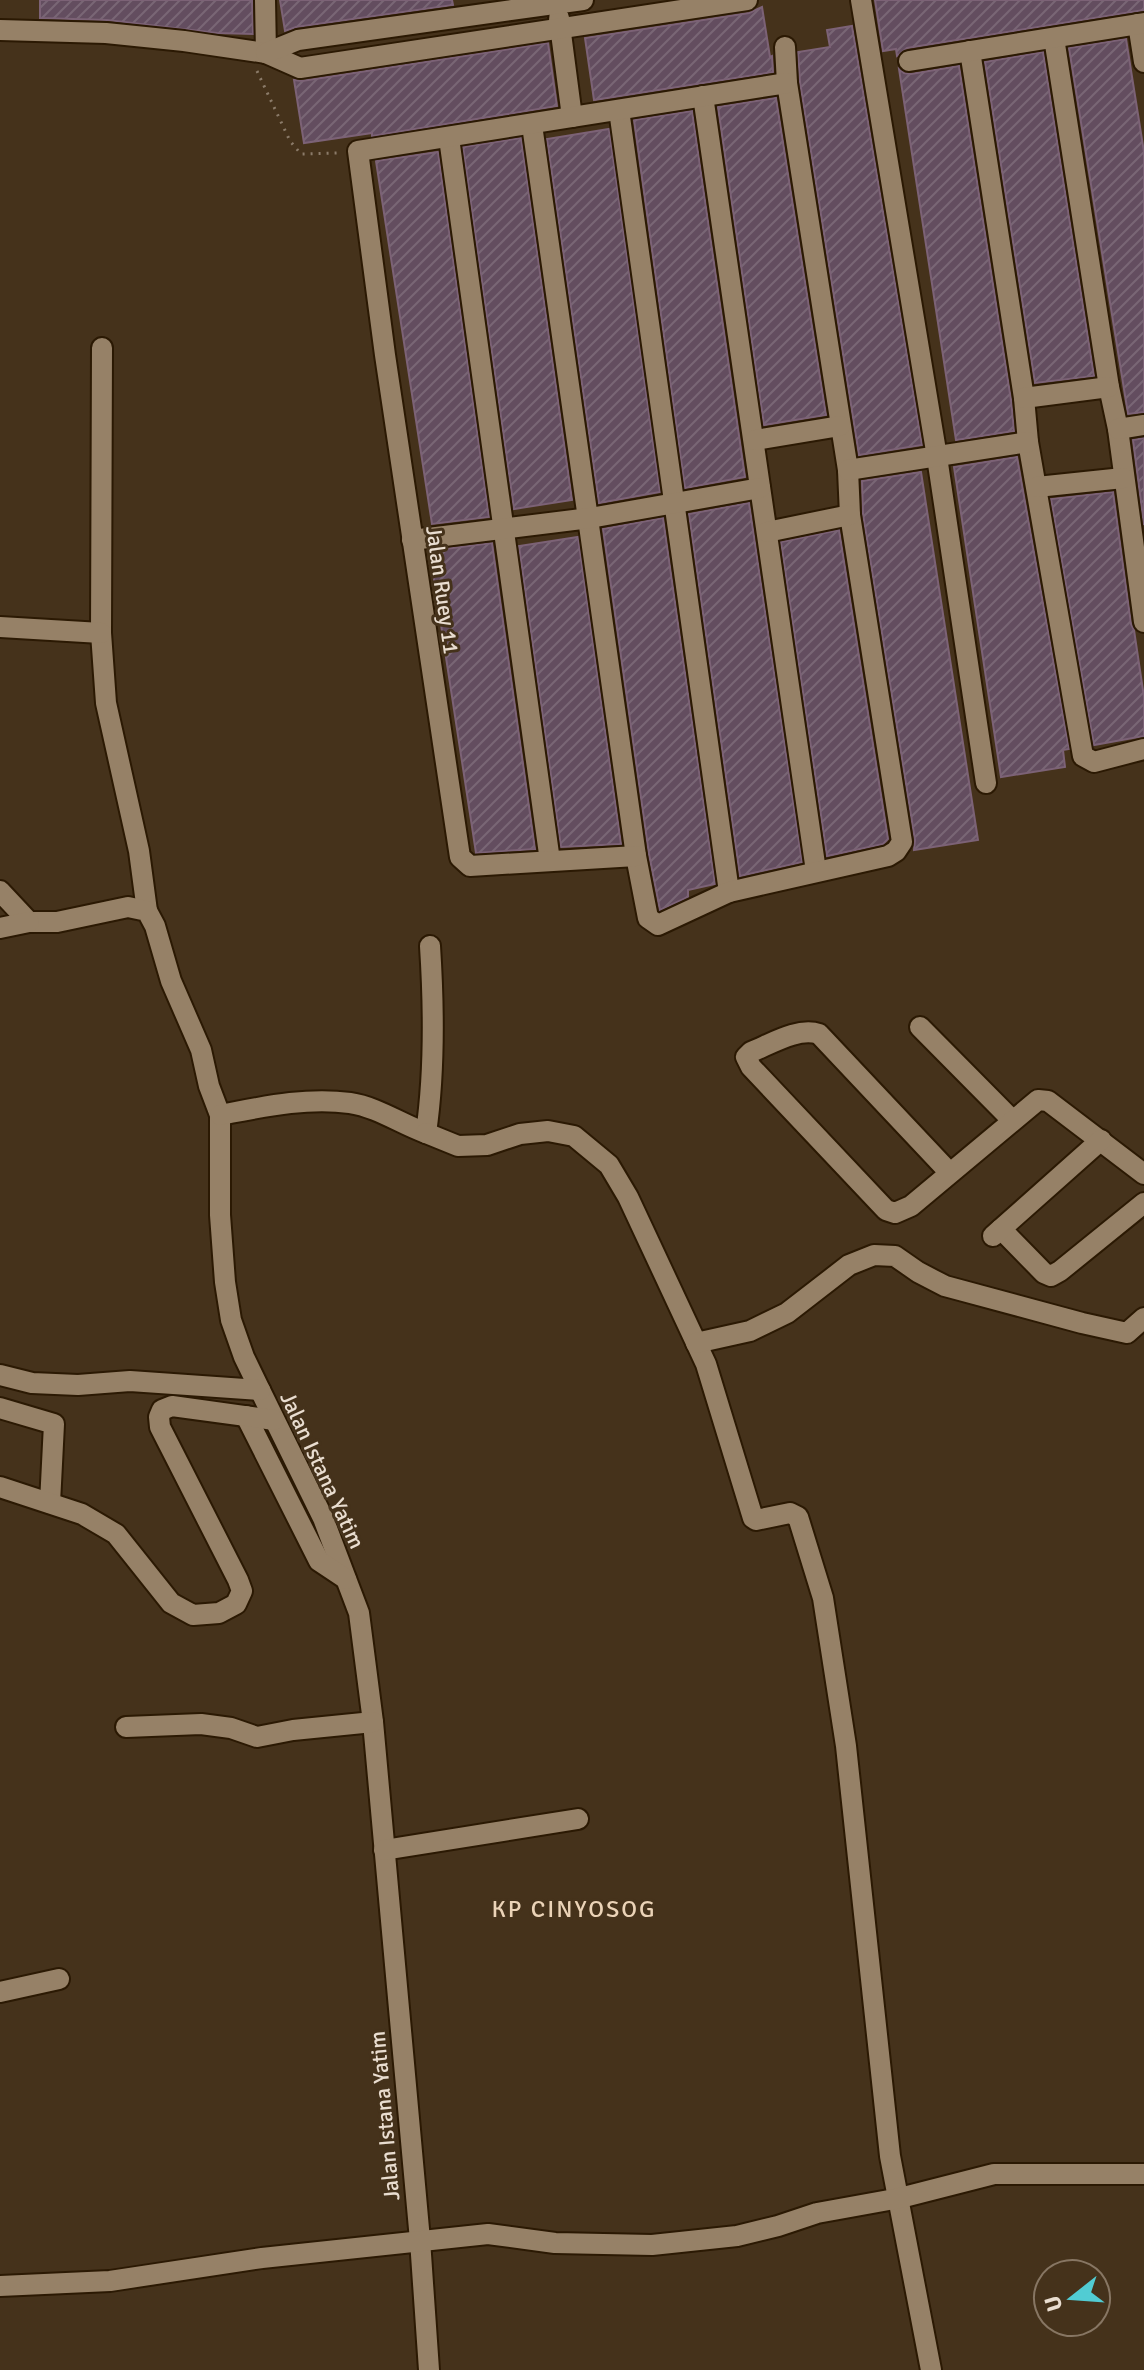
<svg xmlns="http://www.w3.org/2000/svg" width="1144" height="2370" viewBox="0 0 1144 2370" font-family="Signika,sans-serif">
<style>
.building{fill:url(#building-hatch);stroke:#7c6276;stroke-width:2}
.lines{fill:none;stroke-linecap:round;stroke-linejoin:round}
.street-casing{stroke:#2b1903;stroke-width:24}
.path{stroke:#8b7b69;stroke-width:3;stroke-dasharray:2 6;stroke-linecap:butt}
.street{stroke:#968167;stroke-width:20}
.labels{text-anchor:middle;stroke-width:6;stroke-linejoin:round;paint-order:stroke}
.street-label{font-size:22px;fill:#e9ddd0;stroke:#45321b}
.neighbourhood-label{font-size:24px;letter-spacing:2px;fill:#ebd3b7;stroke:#45321b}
</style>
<defs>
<pattern id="building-hatch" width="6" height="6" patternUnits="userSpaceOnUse" patternTransform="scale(2)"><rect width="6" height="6" fill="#634d5f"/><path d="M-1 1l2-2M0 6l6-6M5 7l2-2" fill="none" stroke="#796675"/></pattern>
</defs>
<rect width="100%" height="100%" fill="#45321b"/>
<g class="building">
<path d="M40,0H252L253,34L217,33L107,20L40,18Z"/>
<path d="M280,0H452L453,5L296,27L285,31Z"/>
<path d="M875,0H1144V10L907,48L897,56L896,49L883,51Z"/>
<path d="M762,7L770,57L772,56L773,72L594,100L585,38L749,13Z"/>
<path d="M852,26L922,445L859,455L800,82L798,52L830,47L827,30Z"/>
<path d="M1126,39L1144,152V412L1128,414L1069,48Z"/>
<path d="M548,43L557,106L372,136V133L304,143L294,80L302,81Z"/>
<path d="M1043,52L1094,376L1035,383L985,62Z"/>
<path d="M959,66L1011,400L1014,431L956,440L899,69L904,73L911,74Z"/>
<path d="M776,98L826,415L764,425L718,107Z"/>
<path d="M692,111L745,477L685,488L634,120Z"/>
<path d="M609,129L660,492L599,503L547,139Z"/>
<path d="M521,138L572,500L514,509L463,147Z"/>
<path d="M438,152L489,517L432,524L376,161Z"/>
<path d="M1144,438V525L1133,440Z"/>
<path d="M1017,457L1069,749L1063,750L1065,767L1001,777L954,467Z"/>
<path d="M921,472L978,840L914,850L915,840L863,514L862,481Z"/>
<path d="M1113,492L1131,624L1134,630L1144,697V736L1094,745L1051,499Z"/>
<path d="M749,503L802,862L740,876L689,514Z"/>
<path d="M663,518L715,884L688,890V897L660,910L649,854L603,529Z"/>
<path d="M839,530L888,839L883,844L827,856L781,542Z"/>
<path d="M578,537L621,844L561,847L519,546Z"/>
<path d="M492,543L535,849L476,853L430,553L437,552V550Z"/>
</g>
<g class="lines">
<defs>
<g id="street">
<path d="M265,0L266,53"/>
<path d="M861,0L937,457L986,783"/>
<path d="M559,18L572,117"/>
<path d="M1138,24L1144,62"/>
<path d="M0,30L106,33L184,41L266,53L300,68L747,0"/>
<path d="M1054,38L1109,387L1118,429L1144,622"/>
<path d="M970,51L1024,398L1028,442L1083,756L1094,762L1144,749"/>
<path d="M266,53L298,40L583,0"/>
<path d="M909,61L1144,23"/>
<path d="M703,96L816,871"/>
<path d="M619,110L729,892"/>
<path d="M532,125L636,856L648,918L658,925L729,892L888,856L896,851L902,842L850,515L848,470L787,83L785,47"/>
<path d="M449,138L550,861"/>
<path d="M102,348L101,633L106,703L139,851L147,911"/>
<path d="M1024,398L1109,387"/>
<path d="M1118,429L1144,425"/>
<path d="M755,440L840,426"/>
<path d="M848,470L1028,442"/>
<path d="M1037,487L1123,478"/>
<path d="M767,532L850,515"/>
<path d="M412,540L590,518L760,488"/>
<path d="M0,627L101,633"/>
<path d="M636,856L470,866L460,857L385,355L358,151L787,83"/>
<path d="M0,891L29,922H57L128,907L147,911L155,926L171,981L201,1050L209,1086L220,1115V1215L225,1282L231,1320L244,1357L260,1390L323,1518L359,1613L373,1722L420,2240L429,2370"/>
<path d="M0,928L29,922"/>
<path d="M920,1027L1012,1120"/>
<path d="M220,1115C262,1107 306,1097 350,1103C377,1107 401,1124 426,1133C435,1071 434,1008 430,946"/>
<path d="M426,1133L458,1146L487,1145L520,1134L548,1131L574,1136L609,1165L628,1197L706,1364L753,1518L756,1520L790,1513L798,1517L823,1598L846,1746L890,2156L931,2370"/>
<path d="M949,1172L819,1034C798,1027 771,1044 751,1052L746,1057L751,1067L886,1210L895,1213L911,1206L1038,1100L1048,1101L1144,1174"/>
<path d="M1001,1229L1044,1273L1051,1276L1060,1271L1144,1203"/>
<path d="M993,1236L1101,1140"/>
<path d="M696,1343L750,1331L787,1313L849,1265L874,1255L895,1256L918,1272L945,1286L1082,1323L1127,1333L1144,1318"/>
<path d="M0,1375L32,1383L78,1385L130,1381L260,1390"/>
<path d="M0,1408L54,1424L50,1503"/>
<path d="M246,1416L319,1561L346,1579"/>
<path d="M0,1487L82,1514L116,1534L171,1603L193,1615L219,1613L236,1604L242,1591L238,1580L160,1427L159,1417L162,1410L172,1406L274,1420"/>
<path d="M126,1727L201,1724L231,1728L257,1737L293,1730L373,1722"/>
<path d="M384,1850L578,1819"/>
<path d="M0,1992L59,1979"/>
<path d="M0,2286L110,2281L262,2258L488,2234L555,2243L652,2245L737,2236L778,2226L817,2213L900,2198L994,2174H1144"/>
</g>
</defs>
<use href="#street" class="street-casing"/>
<path class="path" d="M257,71L290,141L301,154L339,153"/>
<use href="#street" class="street"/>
</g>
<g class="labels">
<g class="street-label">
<text transform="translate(443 590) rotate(82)" y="8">Jalan Ruey 11</text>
<text transform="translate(323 1470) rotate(65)" y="8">Jalan Istana Yatim</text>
<text transform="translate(384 2116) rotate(-95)" y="8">Jalan Istana Yatim</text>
</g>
<g class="neighbourhood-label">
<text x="574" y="1917">KP CINYOSOG</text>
</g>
</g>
<g transform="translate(1072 2298) rotate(253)"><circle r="38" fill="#45321b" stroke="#877663" stroke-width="2"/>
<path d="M0-6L14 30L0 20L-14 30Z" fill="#51ccd3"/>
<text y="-12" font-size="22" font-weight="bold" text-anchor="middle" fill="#e9ddd0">U</text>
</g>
</svg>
